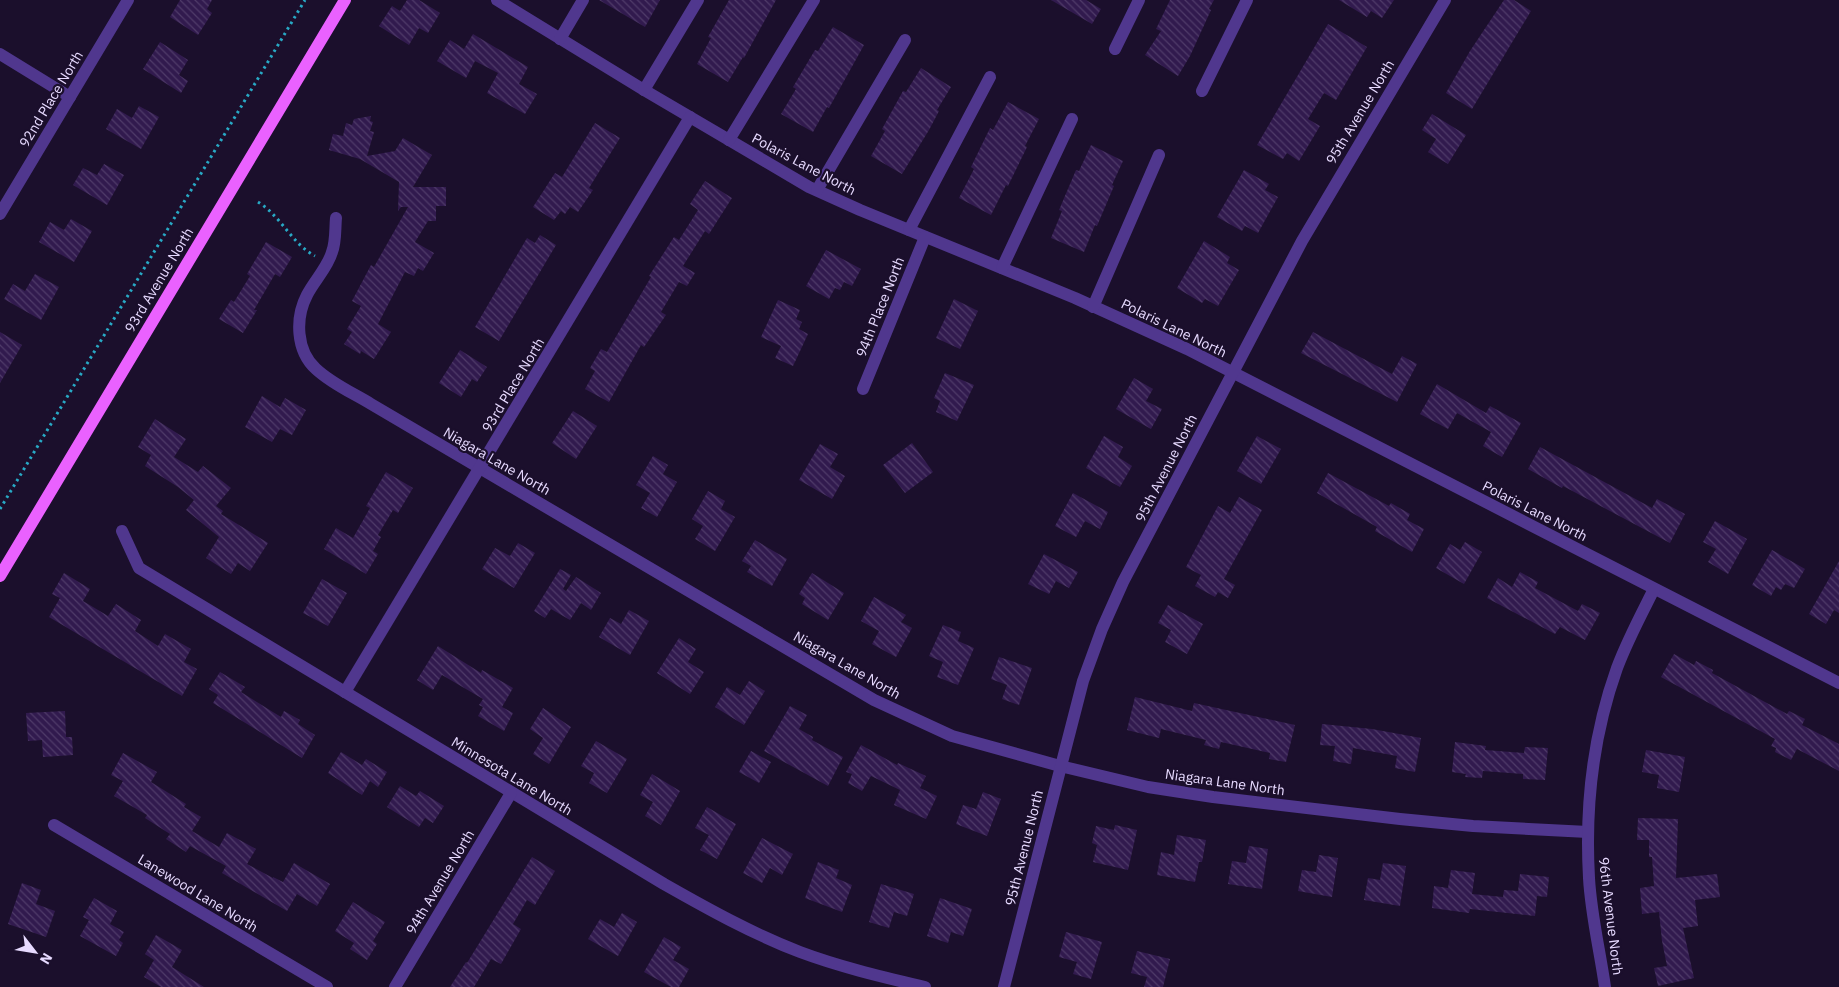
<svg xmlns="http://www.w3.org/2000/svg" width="1839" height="987" viewBox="0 0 1839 987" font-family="'IBM Plex Sans',sans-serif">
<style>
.building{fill:url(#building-back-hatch)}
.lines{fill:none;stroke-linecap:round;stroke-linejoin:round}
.path{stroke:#28a9c5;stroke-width:3;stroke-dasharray:2.5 4;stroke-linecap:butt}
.minor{stroke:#50378e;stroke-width:12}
.major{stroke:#ea61ff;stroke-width:12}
.labels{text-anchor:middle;stroke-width:4.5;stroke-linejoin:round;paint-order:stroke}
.street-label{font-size:14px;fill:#e7daff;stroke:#1b0f2c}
</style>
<defs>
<pattern id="building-back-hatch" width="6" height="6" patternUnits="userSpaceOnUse" patternTransform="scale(1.25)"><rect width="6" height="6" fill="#311a4e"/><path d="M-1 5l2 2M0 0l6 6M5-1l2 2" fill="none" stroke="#4f3b69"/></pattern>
</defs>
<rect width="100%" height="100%" fill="#1b0f2c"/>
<g class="building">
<path d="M180,0H212L207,9L212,13L198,35L170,17Z"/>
<path d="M407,0H419L440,13L428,33L419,28L409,45L379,26L392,6L400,11Z"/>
<path d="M599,0H660L645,27Z"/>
<path d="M729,0H776L744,58L743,57L728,82L697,64L711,38L708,37Z"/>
<path d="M1051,0H1086L1101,9L1092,24Z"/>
<path d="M1170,0H1214L1209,9L1211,10L1190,56L1178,76L1145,55L1161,31L1156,29Z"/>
<path d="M1339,0H1394L1382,18L1371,11L1367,17Z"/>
<path d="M1504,0H1514L1531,11L1472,109L1446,93L1470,51Z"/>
<path d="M1328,24L1367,47L1336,100L1324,93L1308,119L1320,126L1299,161L1287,153L1283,159L1257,145Z"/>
<path d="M833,27L864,45L829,108L827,107L813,132L781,114L796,89L793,87L815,50L818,51Z"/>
<path d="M473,34L528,67L519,84L537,94L525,114L487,93L498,73L475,61L466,78L437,61L450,40L464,49Z"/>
<path d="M160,42L188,60L179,75L188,81L181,93L143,69Z"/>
<path d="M921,68L951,87L937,110L939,111L929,130L902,174L871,156L885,131L882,129L903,91L906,92Z"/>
<path d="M1008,102L1039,119L1025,146L1027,147L1008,186L1006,185L991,215L959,198L974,169L971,167L990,128L993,130Z"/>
<path d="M139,106L159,117L141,149L106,129L117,109L132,118Z"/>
<path d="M1432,114L1466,135L1448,164L1428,152L1436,139L1422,130Z"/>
<path d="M371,116L370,121L373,122L370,131L374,132L367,156L395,151L403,138L432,155L413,187H446V206H436V221H428L415,242L434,253L423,271L418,268L414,276L405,272L378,324L391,332L374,359L361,351L360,354L344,344L352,332L347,329L361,306L352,301L371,265L374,267L408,207H401L398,211L399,182L360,159L329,150L333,134L343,136L346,123L352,125L354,119Z"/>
<path d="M595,123L620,138L589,188L593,190L578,212L570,207L565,214L561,211L554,220L533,207L555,173L562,177Z"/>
<path d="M1091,145L1123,161L1112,185L1114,186L1097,226L1095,225L1084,252L1051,238L1062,211L1059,210L1076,170L1079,171Z"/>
<path d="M104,164L124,175L107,205L73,185L83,168L97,175Z"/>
<path d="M1244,170L1269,184L1265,190L1278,197L1258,233L1245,226L1242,231L1217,217Z"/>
<path d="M705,181L732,198L709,234L705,231L683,266L695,273L687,286L679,282L661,312L666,315L644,347L641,345L609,402L585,389L595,371L590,368L601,349L607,352L651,277L649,276L674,237L679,240L698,210L690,204Z"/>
<path d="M71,219L92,231L74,262L39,242L50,222L64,230Z"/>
<path d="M540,235L556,245L499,341L475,327L527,238L535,243Z"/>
<path d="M1204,241L1230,257L1227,263L1239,270L1218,306L1205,299L1202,303L1177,288Z"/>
<path d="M266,242L292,257L280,277L275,274L254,310H257L243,333L219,319L231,300L234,302L250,276L247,274Z"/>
<path d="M826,250L861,269L852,286L844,282L840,290L835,288L829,299L806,286Z"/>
<path d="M35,274L59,287L41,320L4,299L13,284L25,291Z"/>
<path d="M954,299L978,311L960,349L936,338Z"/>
<path d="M778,300L800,310L796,319L802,322L799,329L808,334L793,366L775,358L781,346L761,337Z"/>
<path d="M0,332L22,345L0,383Z"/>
<path d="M1313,332L1392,374L1402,356L1417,364L1397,402L1301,353Z"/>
<path d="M460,350L487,367L477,382L472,379L461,397L439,383Z"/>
<path d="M945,373L974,385L957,421L936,412L940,401L934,398Z"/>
<path d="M1134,378L1153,389L1146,401L1162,409L1151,429L1116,409Z"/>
<path d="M1437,384L1486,413L1490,406L1521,423L1502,457L1483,446L1491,432L1457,413L1448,429L1420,414Z"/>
<path d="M262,396L280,407L285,398L306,410L292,435L280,429L272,442L245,427Z"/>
<path d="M573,411L597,426L576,459L552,443Z"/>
<path d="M155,419L186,439L174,457L198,472L203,466L231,488L216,506L223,511L221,514L268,543L250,571L238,563L231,574L206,558L219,537L186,510L194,500L178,487L145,466L151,455L138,447Z"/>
<path d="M1104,436L1123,447L1118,457L1132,466L1120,487L1086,468Z"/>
<path d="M1257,436L1281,449L1261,484L1237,471Z"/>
<path d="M912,443L933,472L905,493L883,465Z"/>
<path d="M820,444L838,454L830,467L845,476L832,499L799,480Z"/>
<path d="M1540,447L1652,508L1657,499L1685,514L1670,543L1563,486L1562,488L1528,469Z"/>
<path d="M653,456L668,465L663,474L677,482L657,517L641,508L650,493L636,485Z"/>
<path d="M386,472L413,488L398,513L393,510L378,535L381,537L373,551L378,554L366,574L324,549L336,528L353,538L370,508L366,506Z"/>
<path d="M1328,473L1389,506L1391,503L1410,514L1407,520L1424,529L1412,552L1375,531L1377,527L1317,493Z"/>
<path d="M708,491L725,501L721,509L735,517L715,551L695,539L703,526L692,519Z"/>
<path d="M1073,493L1108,512L1100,529L1085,521L1076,537L1055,526Z"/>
<path d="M1239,497L1262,510L1224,579L1235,585L1228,598L1218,592L1215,597L1195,586L1201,575L1186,567L1218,506L1230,513Z"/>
<path d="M1715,521L1747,539L1728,574L1708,562L1716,549L1703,542Z"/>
<path d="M755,540L787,559L772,586L747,572L751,566L742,561Z"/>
<path d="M1465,542L1482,552L1464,584L1436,568L1450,544L1460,550Z"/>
<path d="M518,543L535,553L514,588L482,569L495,548L510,556Z"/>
<path d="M1772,550L1805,569L1794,588L1785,584L1781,590L1776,587L1771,596L1752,585Z"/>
<path d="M1044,554L1078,572L1069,588L1056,581L1049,594L1028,584Z"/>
<path d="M1839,561V613L1834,610L1826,624L1809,614Z"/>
<path d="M560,569L571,575L563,589L566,591L576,577L601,593L591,610L581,603L570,620L551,609L545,618L534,611Z"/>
<path d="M1520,572L1538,582L1535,588L1578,611L1582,604L1600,613L1585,640L1560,627L1555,634L1487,598L1498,578L1512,587Z"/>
<path d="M64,573L90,589L83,601L108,616L116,604L141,620L135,631L158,646L165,634L191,649L184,662L197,669L182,696L49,617L60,598L52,594Z"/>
<path d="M812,573L844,593L828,620L802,604L805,598L799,594Z"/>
<path d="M322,579L347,593L328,626L303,613Z"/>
<path d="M874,597L906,615L901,622L912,628L896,657L872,644L879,631L861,621Z"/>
<path d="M1168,605L1203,624L1187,654L1165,642L1171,630L1158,623Z"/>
<path d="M629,610L649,621L630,655L599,637L610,618L621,624Z"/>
<path d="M943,625L961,632L958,641L974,648L958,685L937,677L943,662L929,656Z"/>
<path d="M679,638L696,649L688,662L704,672L690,694L657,673Z"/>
<path d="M438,646L481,673L482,670L513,688L502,707L513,713L504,731L478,716L483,707L479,705L483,699L442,675L433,690L417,680Z"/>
<path d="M1674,654L1694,665L1696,661L1713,670L1712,673L1787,714L1789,711L1805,719L1802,725L1839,744V771L1797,749L1791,760L1775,752L1776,748L1771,746L1775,739L1661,677Z"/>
<path d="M999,657L1032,668L1019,705L1002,699L1007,685L991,679Z"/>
<path d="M220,672L245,687L241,692L281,717L284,711L300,720L298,724L315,735L302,758L213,703L218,695L209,689Z"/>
<path d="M749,681L765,691L744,725L715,707L727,687L740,695Z"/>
<path d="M1135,697L1192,711L1194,703L1295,725L1286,762L1269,759L1270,753L1221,742L1219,749L1204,745L1206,740L1161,729L1159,738L1127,730Z"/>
<path d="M790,706L807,715L799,729L813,737L812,740L843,757L828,786L764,751Z"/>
<path d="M543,708L571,727L549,764L533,754L543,738L530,729Z"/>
<path d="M65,711L66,737H72L73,755L43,757L42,740L28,741L26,713Z"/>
<path d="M1322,724L1372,729L1421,738L1415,772L1395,768L1397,756L1353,748L1351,764L1333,761L1335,746L1320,745Z"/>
<path d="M596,741L627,759L607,793L589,783L594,773L581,766Z"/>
<path d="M1455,742L1486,746L1485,750L1524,753L1525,747L1548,748L1545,780L1523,779V774L1483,771L1482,778L1465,777L1466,774L1452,772Z"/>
<path d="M861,745L897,765L898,763L926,776L920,788L937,796L926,819L894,805L900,790L871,776L862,791L848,783L852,774L846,772Z"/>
<path d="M1646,750L1685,757L1679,792L1657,788L1659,775L1642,772Z"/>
<path d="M751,751L771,762L759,783L739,772Z"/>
<path d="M341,752L362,765L366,759L387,772L378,787L370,781L362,795L328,773Z"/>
<path d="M123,753L157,772L151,782L186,804L184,807L201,817L192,831L219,847L227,833L256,849L247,864L273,878V877L283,882L294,863L330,884L317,906L297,894L287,911L222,873L226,866L190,846L186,852L166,839L170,834L145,818L147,815L114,796L123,781L111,775Z"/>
<path d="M652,774L680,791L661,825L645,816L653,802L640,795Z"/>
<path d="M400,786L416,796L420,791L444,806L433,823L425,818L419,827L387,807Z"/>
<path d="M983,792L1001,799L987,836L956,824L963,805L976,809Z"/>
<path d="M707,807L736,824L717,859L700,850L709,835L695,828Z"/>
<path d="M1638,818L1678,819L1676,878L1717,874L1720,897L1695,900L1698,926L1683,928L1694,978L1658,986L1654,968L1667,966L1662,941L1659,912L1642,914L1640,888L1654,886L1652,857H1649V840H1637Z"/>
<path d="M1115,825L1137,830L1128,870L1093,862L1097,845L1092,843L1096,826L1114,830Z"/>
<path d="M1177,835L1206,840L1202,862H1199L1195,882L1157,875L1161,852L1174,855Z"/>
<path d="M762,838L793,854L782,875L770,868L762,883L743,873Z"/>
<path d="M1249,846L1268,849L1262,889L1228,884L1232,861L1246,863Z"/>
<path d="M1319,855L1338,858L1332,897L1298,891L1302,870L1316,872Z"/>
<path d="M532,857L555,871L535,905L527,900L513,924L521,929L501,964L491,959L474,987H450L466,962L467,963Z"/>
<path d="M818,862L839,870L836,878L852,885L842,912L805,898Z"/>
<path d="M1383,863L1406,866L1400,906L1364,900L1368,878L1380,880Z"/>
<path d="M1451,870L1475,873L1472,894L1503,897L1504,890L1518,891L1520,874L1549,877L1547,897L1537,896L1535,916L1470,909L1469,913L1432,908L1434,886L1448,888Z"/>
<path d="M22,883L41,890L36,904L55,911L46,937L8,924Z"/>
<path d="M881,884L914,894L907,916L894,912L889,928L869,922Z"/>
<path d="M94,898L117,911L110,924L124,932L119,940L123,943L116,956L80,936L89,920L83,917Z"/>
<path d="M940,898L972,909L963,936L951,932L948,943L927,936Z"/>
<path d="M353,902L385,922L373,941L377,944L367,960L350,949L354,943L335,931Z"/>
<path d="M622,913L637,922L618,956L588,939L600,919L614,927Z"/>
<path d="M1066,932L1102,942L1091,979L1073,974L1077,962L1059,957Z"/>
<path d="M156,935L182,950L172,967L204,987H161L144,977L154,960L145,954Z"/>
<path d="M664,937L681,947L673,960L689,969L679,987H671L644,972Z"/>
<path d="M1137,951L1170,959L1163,987H1144L1147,977L1131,973Z"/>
</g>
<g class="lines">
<g class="path">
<path d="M258,202C281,216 292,244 315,256"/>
<path d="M0,509L305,0"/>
</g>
<g class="minor">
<path d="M497,0L644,90L809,187L860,210L1075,298L1187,349L1839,683"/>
<path d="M560,39L583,0"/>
<path d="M1115,49L1139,0"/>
<path d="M0,54L70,97"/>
<path d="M644,90L698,0"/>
<path d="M1202,91L1247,0"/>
<path d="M729,140L814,0"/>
<path d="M817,190L905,40"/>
<path d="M0,214L128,0"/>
<path d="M336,218C335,228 336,242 332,252C328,267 314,281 307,295C295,318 296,351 316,369C332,384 353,393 371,404L874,700L952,736L1060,766L1148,787L1213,797L1400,819L1473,826L1588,832"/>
<path d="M909,230L990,77"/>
<path d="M1002,268L1072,119"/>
<path d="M1093,307L1159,155"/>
<path d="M863,389L925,237"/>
<path d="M122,531L139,568L664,884C708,909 753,934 800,952C840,967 883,977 925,987"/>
<path d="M345,692L690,117"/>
<path d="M54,825L327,987"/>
<path d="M395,987L511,793"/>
<path d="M1004,987L1083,681L1102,629L1123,582L1302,241L1445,0"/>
<path d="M1605,987C1600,951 1591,915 1589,878C1585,807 1593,735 1617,668C1627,641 1641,615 1654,589"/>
</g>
<path class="major" d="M0,576L345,0"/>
</g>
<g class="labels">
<g class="street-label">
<text transform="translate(51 99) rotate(-59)" y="5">92nd Place North</text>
<text transform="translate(1360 112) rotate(-59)" y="5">95th Avenue North</text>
<text transform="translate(804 164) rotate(28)" y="5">Polaris Lane North</text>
<text transform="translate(159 280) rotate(-59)" y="5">93rd Avenue North</text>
<text transform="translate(880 307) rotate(-68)" y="5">94th Place North</text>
<text transform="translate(1174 328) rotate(26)" y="5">Polaris Lane North</text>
<text transform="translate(513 385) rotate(-59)" y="5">93rd Place North</text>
<text transform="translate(497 461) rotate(30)" y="5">Niagara Lane North</text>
<text transform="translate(1166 468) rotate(-63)" y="5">95th Avenue North</text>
<text transform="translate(1535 511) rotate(27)" y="5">Polaris Lane North</text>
<text transform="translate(847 665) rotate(30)" y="5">Niagara Lane North</text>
<text transform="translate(512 776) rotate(31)" y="5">Minnesota Lane North</text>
<text transform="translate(1225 782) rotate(8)" y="5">Niagara Lane North</text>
<text transform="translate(1024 848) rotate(-76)" y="5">95th Avenue North</text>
<text transform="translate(440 882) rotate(-59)" y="5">94th Avenue North</text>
<text transform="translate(198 893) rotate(31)" y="5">Lanewood Lane North</text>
<text transform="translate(1611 916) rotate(83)" y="5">96th Avenue North</text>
</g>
</g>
<g transform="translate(35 952) rotate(121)" stroke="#1b0f2c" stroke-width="4" paint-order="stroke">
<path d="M0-4L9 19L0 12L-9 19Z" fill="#e7daff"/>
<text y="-8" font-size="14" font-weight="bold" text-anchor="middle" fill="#e7daff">N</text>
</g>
</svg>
